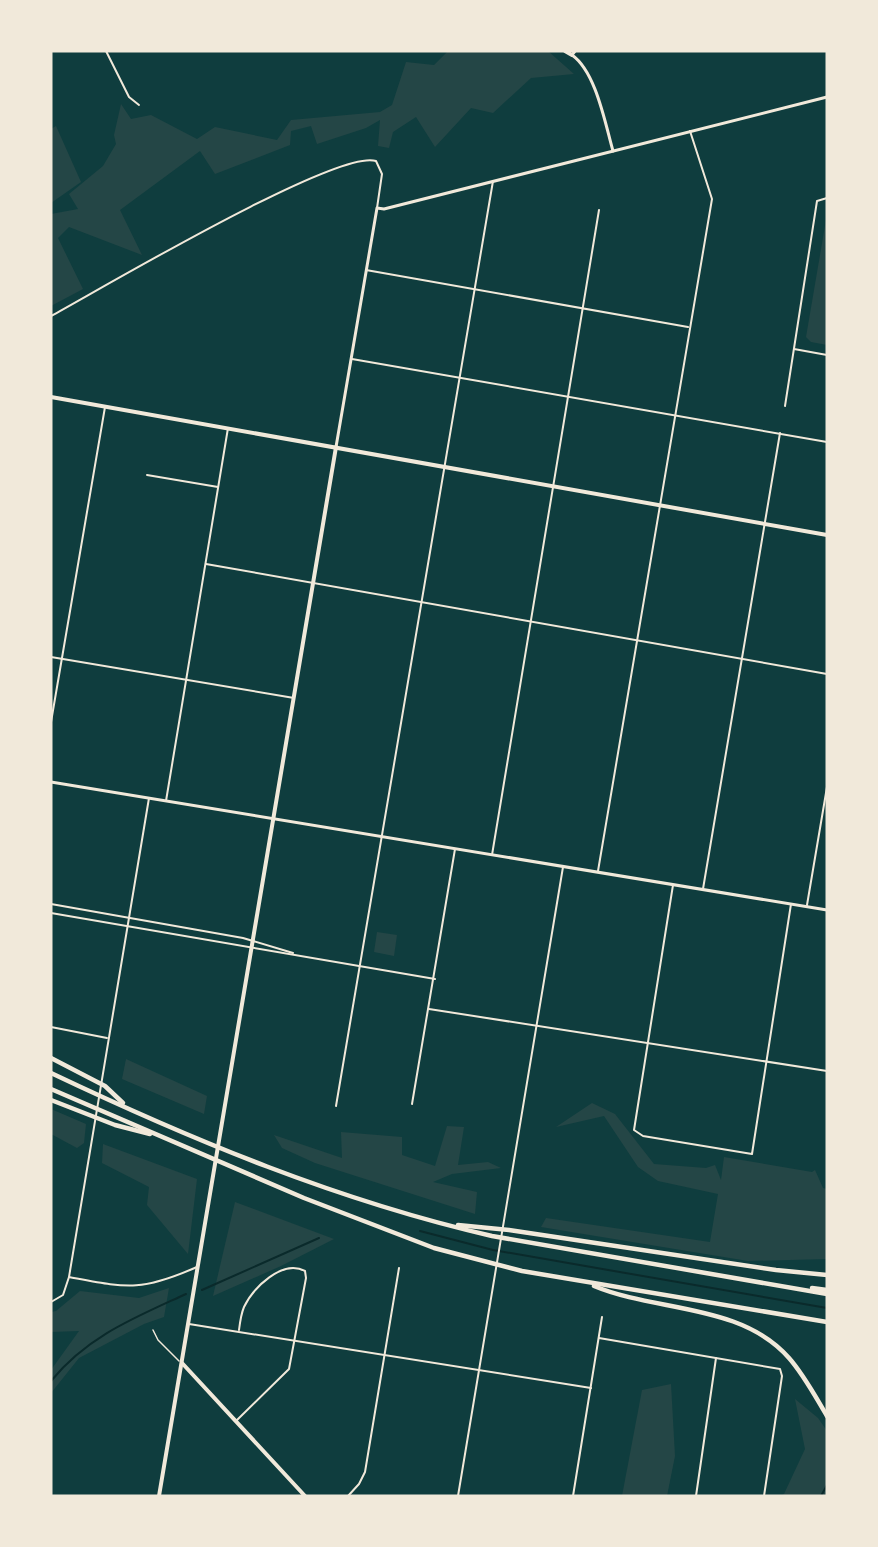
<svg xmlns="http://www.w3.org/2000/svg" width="878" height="1547" viewBox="0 0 878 1547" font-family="'Open Sans',sans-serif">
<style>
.green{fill:#244646}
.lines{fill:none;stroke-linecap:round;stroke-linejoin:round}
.stream{stroke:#0a2a2b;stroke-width:2}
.service{stroke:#f1e9da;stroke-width:1.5}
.minor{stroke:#f1e9da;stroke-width:2}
.tertiary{stroke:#f1e9da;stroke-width:3}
.secondary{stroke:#f1e9da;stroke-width:4}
.motorway{stroke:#f1e9da;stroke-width:4.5}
</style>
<rect width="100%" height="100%" fill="#0f3d3e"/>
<g class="green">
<path d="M448,51H548L574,74L531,78L493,113L471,108L435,147L416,117L393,132L389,148L378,146L380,120L366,128L317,144L311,126L291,131L290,145L215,174L200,151L120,210L142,255L69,227L58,238L83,289L51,306V214L78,209L69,194L103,166L116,144L114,135L121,104L131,119L151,115L197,139L215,127L277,140L291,120L380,112L392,105L406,62L434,65Z"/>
<path d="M56,126L81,182L51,203V129Z"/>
<path d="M827,214V345L811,342L806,337Z"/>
<path d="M377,932L397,935L394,956L374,952Z"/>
<path d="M126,1059L207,1096L204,1114L122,1079Z"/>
<path d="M592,1103L615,1114L654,1164L706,1168L715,1165L721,1180L724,1157L812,1172L815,1170L823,1188L827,1189V1259L748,1261L541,1227L546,1218L710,1242L718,1194L658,1181L638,1167L604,1116L556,1127Z"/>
<path d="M51,1109L86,1124L84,1143L77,1148L51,1134Z"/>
<path d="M447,1126L464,1127L458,1165L488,1162L501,1168L452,1174L433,1182L477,1192L475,1214L315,1163L282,1148L274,1135L342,1158L341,1132L402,1137V1155L435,1166Z"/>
<path d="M103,1144L197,1179L188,1254L147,1205L149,1187L102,1163Z"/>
<path d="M235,1202L334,1239L281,1266L213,1296Z"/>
<path d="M169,1288L164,1317L144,1324L79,1358L51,1393V1370L79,1331L51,1332V1312L56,1311L80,1291L139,1298Z"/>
<path d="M671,1384L675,1456L667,1496H622L642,1390Z"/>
<path d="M795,1399L818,1418L827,1431V1496H780L784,1494L805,1449Z"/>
</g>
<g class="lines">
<g class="stream">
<path d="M420,1231L493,1250L827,1308"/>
<path d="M202,1290L319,1238"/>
<path d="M51,1381C88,1336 134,1318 186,1294"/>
<path d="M821,1496L827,1485"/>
</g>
<path class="service" d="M153,1330L158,1340L179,1361"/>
<g class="minor">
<path d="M106,51L129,97L139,105"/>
<path d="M366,270L688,327"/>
<path d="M51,316C99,290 338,148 376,161L382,174L377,208"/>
<path d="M794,349L827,355"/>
<path d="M352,359L827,442"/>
<path d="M785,406L817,201L827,198"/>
<path d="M147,475L218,487"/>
<path d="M206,564L827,674"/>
<path d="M51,657L294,698"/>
<path d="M51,722L105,407"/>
<path d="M166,801L228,428"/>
<path d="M492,855L599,210"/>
<path d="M598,871L712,199L690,131"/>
<path d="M673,885L634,1130L643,1136L752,1154L791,904"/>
<path d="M703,889L780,433"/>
<path d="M51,904L243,938L293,953"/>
<path d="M807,905L827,787"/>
<path d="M51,913L435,979"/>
<path d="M429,1009L827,1071"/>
<path d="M51,1027L107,1038"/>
<path d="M412,1104L455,849"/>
<path d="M336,1106L493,181"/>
<path d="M69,1277C128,1288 140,1292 197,1267"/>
<path d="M51,1302L63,1295L69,1277L149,798"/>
<path d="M189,1324L591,1388"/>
<path d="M599,1338L780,1369L782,1376L764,1496"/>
<path d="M236,1421L289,1369L306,1278L305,1271C282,1259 253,1288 244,1307C241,1314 240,1322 239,1330"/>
<path d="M348,1496L359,1484L365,1472L399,1268"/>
<path d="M458,1496L563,867"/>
<path d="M573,1496L602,1317"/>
<path d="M696,1496L716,1358"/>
</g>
<g class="tertiary">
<path d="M575,51L572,55C596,72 605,123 613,151"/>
<path d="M336,447L377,208L384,209L827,97"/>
<path d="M51,782L827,910"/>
</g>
<g class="secondary">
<path d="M565,51L572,55"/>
<path d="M51,397L827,535"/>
<path d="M182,1363L305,1496"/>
<path d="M159,1496L336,447"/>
</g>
<g class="motorway">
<path d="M51,1058L105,1086L123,1103"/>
<path d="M51,1073C192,1140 339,1201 492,1236L827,1294"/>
<path d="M51,1089L304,1198L434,1248L522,1271L827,1322"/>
<path d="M51,1100L115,1125L150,1134"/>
<path d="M458,1225L509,1230L776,1270L827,1275"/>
<path d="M594,1286C656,1312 741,1303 789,1358C804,1375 815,1396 827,1416"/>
<path d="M812,1288L827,1290"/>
</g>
</g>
<rect width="878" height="1547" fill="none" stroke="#f1e9da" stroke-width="105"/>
</svg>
